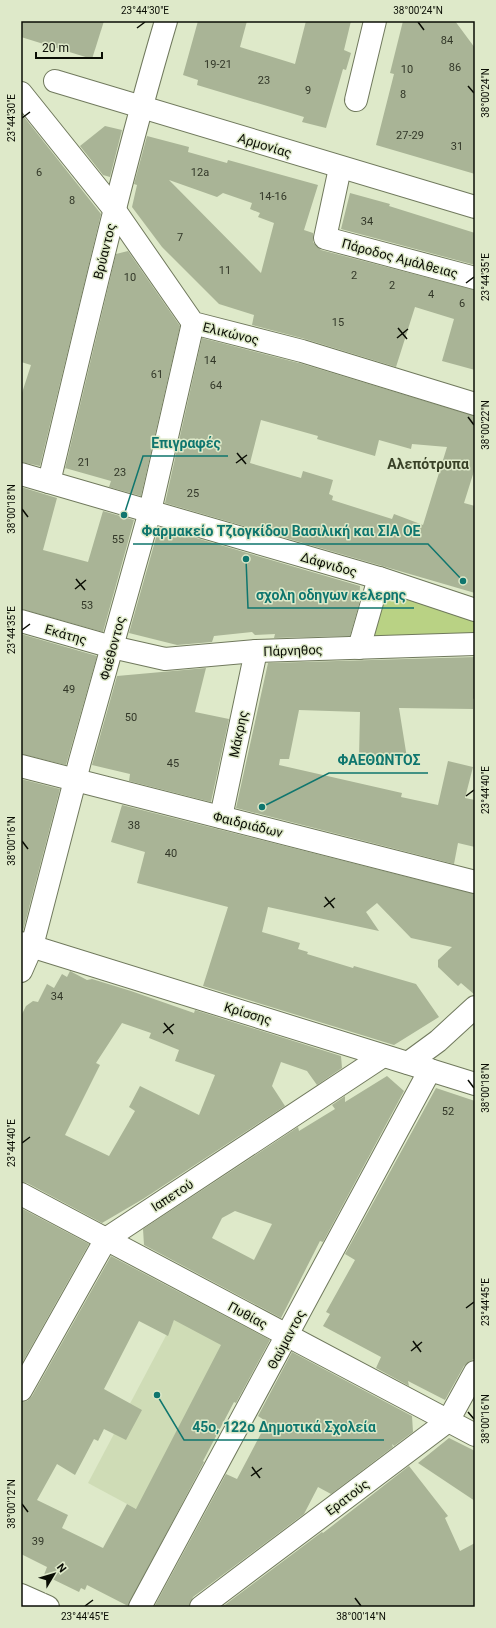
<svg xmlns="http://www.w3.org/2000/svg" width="496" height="1628" viewBox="0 0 496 1628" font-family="Roboto,sans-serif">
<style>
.built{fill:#cfdcb6}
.green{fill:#b9d284}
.building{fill:#a9b496;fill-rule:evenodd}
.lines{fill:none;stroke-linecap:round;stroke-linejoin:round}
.minor-casing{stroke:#70795d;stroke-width:24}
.minor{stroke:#fff;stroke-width:22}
.ticks{fill:none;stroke:#0a0d04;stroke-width:1.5}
.labels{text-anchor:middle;stroke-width:3;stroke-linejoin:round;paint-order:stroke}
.number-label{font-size:11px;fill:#323728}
.street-label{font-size:13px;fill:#0a0d04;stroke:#dee9c9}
.neighbourhood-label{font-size:14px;font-weight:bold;fill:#394127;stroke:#dee9c9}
.leader{fill:none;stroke:#0f766e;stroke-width:1.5}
.callout-dot{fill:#0f766e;stroke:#dee9c9;stroke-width:1.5}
.callout-label{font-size:14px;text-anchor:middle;font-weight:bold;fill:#0f766e;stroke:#dee9c9;stroke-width:3;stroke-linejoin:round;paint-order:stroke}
.neatline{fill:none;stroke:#0a0d04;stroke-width:1.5}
.ticks-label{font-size:10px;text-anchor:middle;fill:#0a0d04}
</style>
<rect width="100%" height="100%" fill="#dee9c9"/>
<path class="built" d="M188,1294L268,1337L168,1526L88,1483Z"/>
<path class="green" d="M381,587L475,615V638L367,637Z"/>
<g class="building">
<path d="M21,21H104L92,59L21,37Z"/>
<path d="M198,21H247L240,47L295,64L306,21H351L344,50L351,53L346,70L343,69L326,128L302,122L304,117L197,85L198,80L183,75Z"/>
<path d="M403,21H455L475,48V174L376,145L394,74L390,73Z"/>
<path d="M21,113L101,214L40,466L21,462V396L31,365L21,362Z"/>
<path d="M105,126L122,130L110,177L103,175L80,146Z"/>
<path d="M147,136L189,147L188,152L227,163L228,160L318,185L304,230L313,233V242L321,250L475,290V370L442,361L454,319L415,307L396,367L305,339L252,325L254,315L219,304L162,247L132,207L137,185L134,184ZM169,180L217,197L223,193L252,203L250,209L260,213L258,217L274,223L261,273Z"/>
<path d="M350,193L390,204L389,206L475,233V265L341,229Z"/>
<path d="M128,251L180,326L141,496L109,487L111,481L65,468L64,473L116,254Z"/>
<path d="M202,338L299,363L475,416V468L464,503L475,506V593L165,503ZM261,420L318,436L317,439L375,456L379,440L411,449L412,444L447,447L423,525L394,514L392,519L332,500L333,496L329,494L333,480L303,471L301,478L250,463Z"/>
<path d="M21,487L57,498L43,550L88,562L103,511L134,520L103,632L21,609Z"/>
<path d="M159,527L360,586L359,604L350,636L274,638L275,634L255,635L252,632L214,636L212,642L177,645L129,633Z"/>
<path d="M21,634L97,656L66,765L21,754Z"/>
<path d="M475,657V698L473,699V709L399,708L407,758H359L360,712L299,710L289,759H280L279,765L402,793L401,797L438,805L448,761L473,767L465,798L475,800V847L458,843L454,864L236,808L268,663Z"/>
<path d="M206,668L195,712L229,719L211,802L129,781L130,774L92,765L117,676Z"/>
<path d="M21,779L60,789L23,931H21Z"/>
<path d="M122,805L475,894V995L461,983L458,986L438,967V960L452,947L411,938L377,903L366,912L379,931L268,907L262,932L300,943L298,949L308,952L307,954L353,968L354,966L416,984L439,1017L394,1045L203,986L228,907L137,883L145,852L111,842Z"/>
<path d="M70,971L87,980L92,979L131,991L194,1013L195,1010L341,1056L342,1068L317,1085L307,1071L281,1062L272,1086L285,1106L143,1199L102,1223L27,1183L21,1182V1016L26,1006L33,1001L38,1002L47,984L54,988L62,974L67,977ZM122,1023L151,1033L149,1038L179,1050L175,1061L215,1075L199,1115L140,1086L129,1107L135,1111L109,1156L65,1135L100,1065L96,1063Z"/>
<path d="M387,1076L404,1091L323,1242L320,1241L281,1318L144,1245L143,1229L298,1127L299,1131L335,1109L332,1105L345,1096V1102ZM235,1211L272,1224L254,1260L212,1238L222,1218Z"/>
<path d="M436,1088L475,1101V1358L464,1366L445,1400L408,1381L409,1386L376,1368L381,1357L323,1326L330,1314L326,1312L355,1260L345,1254Z"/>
<path d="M21,1208L89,1244L21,1365Z"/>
<path d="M111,1256L270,1340L236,1403L234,1402L203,1461L204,1462L128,1606L87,1585L85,1590L81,1588L79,1592L44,1575L47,1567L21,1554V1402L27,1401L32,1396ZM174,1320L221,1345L136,1509L127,1504L103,1548L62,1528L68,1515L37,1500L57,1464L75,1475L94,1439L98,1441L104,1429L126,1440L142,1410L104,1389L139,1321L168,1336Z"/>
<path d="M292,1352L412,1416L413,1432L394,1446L392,1444L393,1447L331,1494L318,1487L304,1514L193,1597L189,1607H154L226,1474L237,1479L267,1422L258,1416Z"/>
<path d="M449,1438L475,1451V1501L418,1463Z"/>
<path d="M409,1466L448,1516L445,1518L460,1551L475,1543V1607H222L322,1532L323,1533Z"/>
</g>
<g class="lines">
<defs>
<g id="minor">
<path d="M55,81L475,207"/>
<path d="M21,93L114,209L193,323L302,351L475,404"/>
<path d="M356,100L375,21"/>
<path d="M340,168L325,238L475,278"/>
<path d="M21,474L379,578L475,610"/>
<path d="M49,482C86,328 121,173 166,21"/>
<path d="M21,621L112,647L165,659L256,651L475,644"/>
<path d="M359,648L379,578"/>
<path d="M21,766L475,882"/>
<path d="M221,817L256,651"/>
<path d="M21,943L475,1084"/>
<path d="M21,971L32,946L80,761L150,511L193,323"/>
<path d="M408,1063L438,1041L475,1007"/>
<path d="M21,1194L475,1435"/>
<path d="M21,1390L106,1239L383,1056"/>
<path d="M21,1595L48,1607"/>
<path d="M140,1607L430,1070"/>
<path d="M201,1607L448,1421L475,1372"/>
</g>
</defs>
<use href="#minor" class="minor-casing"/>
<use href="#minor" class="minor"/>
</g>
<path class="ticks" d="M418,22L424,30M137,28L145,22M468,86L474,93M22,118L30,112M466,283L474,277M398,328L407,339M397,338L408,329M468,417L474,425M237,453L246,464M236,463L247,455M22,509L28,517M76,579L85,590M75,589L86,580M22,630L30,624M466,796L474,790M22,841L28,849M325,897L334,908M324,907L335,898M164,1023L173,1034M163,1033L174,1024M468,1080L474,1088M22,1143L30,1137M466,1308L474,1302M413,1341L421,1352M411,1351L422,1342M468,1412L474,1419M252,1467L260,1478M251,1476L262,1468M22,1504L28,1512M355,1598L361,1606M85,1606L93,1600"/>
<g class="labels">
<g class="number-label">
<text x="447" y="44">84</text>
<text x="218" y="68">19-21</text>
<text x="455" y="71">86</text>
<text x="407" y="73">10</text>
<text x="264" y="84">23</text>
<text x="308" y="94">9</text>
<text x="403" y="98">8</text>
<text x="410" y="139">27-29</text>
<text x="457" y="150">31</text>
<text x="39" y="176">6</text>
<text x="200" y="176">12a</text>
<text x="273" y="200">14-16</text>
<text x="72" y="204">8</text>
<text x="367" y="225">34</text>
<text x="180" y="241">7</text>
<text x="225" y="274">11</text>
<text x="354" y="279">2</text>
<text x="130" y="281">10</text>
<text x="392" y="289">2</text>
<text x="431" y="298">4</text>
<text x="462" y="307">6</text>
<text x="338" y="326">15</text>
<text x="210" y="364">14</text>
<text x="157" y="378">61</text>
<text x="216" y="389">64</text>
<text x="84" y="466">21</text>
<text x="120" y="476">23</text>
<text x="193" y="497">25</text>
<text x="118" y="543">55</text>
<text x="87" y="609">53</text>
<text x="69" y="693">49</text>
<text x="131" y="721">50</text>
<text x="173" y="767">45</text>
<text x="134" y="829">38</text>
<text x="171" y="857">40</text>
<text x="57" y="1000">34</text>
<text x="448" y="1115">52</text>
<text x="38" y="1545">39</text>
</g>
<g class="street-label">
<text transform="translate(265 145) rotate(17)" y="5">Αρμονίας</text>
<text transform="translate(104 251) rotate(-76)" y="5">Βρύαντος</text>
<text transform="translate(400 258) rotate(15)" y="5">Πάροδος Αμάλθειας</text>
<text transform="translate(231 333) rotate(14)" y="5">Ελικώνος</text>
<text transform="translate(329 564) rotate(16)" y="5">Δάφνιδος</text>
<text transform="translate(66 634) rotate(16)" y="5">Εκάτης</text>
<text transform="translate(112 648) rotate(-75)" y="5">Φαέθοντος</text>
<text transform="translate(293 650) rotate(-2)" y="5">Πάρνηθος</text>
<text transform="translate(238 734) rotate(-78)" y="5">Μάκρης</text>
<text transform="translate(248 824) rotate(14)" y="5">Φαιδριάδων</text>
<text transform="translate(248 1013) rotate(17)" y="5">Κρίσσης</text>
<text transform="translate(172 1195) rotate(-33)" y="5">Ιαπετού</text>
<text transform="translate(248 1315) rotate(28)" y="5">Πυθίας</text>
<text transform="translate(286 1339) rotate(-62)" y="5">Θαύμαντος</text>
<text transform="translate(347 1497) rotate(-37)" y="5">Ερατούς</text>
</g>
<g class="neighbourhood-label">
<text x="428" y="469">Αλεπότρυπα</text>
</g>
</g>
<path class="leader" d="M124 515L143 456H228M463 581L428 544H133M246 559L248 608H414M262 807L329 773H428M157 1395L184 1440H384"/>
<g class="callout-dot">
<circle cx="124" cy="515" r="4"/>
<circle cx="463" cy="581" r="4"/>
<circle cx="246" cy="559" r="4"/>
<circle cx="262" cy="807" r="4"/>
<circle cx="157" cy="1395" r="4"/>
</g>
<g class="callout-label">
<text x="186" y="448">Επιγραφές</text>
<text x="281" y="536">Φαρμακείο Τζιογκίδου Βασιλική και ΣΙΑ ΟΕ</text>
<text x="331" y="600">σχολη οδηγων κελερης</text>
<text x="379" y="765">ΦΑΕΘΩΝΤΟΣ</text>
<text x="284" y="1432">45ο, 122ο Δημοτικά Σχολεία</text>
</g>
<rect width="496" height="1628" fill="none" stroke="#dee9c9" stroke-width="44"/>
<g transform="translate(54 1574) rotate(52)" stroke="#dee9c9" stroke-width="3" paint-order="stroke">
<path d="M0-3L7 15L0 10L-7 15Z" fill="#0a0d04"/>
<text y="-6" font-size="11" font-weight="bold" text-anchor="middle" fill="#0a0d04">N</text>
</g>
<path d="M36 52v6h66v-6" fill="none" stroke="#0a0d04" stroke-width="2"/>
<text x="42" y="52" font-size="12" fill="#0a0d04" stroke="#dee9c9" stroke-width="3" paint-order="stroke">20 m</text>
<rect x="22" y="22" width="452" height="1584" class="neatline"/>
<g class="ticks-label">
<text x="145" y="14">23°44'30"E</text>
<text x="418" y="14">38°00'24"N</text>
<text transform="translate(485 93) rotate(-90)" y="4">38°00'24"N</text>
<text transform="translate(11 118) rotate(-90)" y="4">23°44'30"E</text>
<text transform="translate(485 277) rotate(-90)" y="4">23°44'35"E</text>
<text transform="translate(485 425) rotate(-90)" y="4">38°00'22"N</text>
<text transform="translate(11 509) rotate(-90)" y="4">38°00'18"N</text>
<text transform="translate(11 630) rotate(-90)" y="4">23°44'35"E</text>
<text transform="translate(485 790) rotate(-90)" y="4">23°44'40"E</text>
<text transform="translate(11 841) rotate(-90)" y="4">38°00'16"N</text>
<text transform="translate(485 1088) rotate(-90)" y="4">38°00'18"N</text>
<text transform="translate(11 1143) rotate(-90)" y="4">23°44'40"E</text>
<text transform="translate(485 1302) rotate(-90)" y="4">23°44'45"E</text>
<text transform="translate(485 1419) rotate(-90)" y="4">38°00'16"N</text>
<text transform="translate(11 1504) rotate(-90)" y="4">38°00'12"N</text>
<text x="85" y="1620">23°44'45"E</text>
<text x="361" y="1620">38°00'14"N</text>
</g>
</svg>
